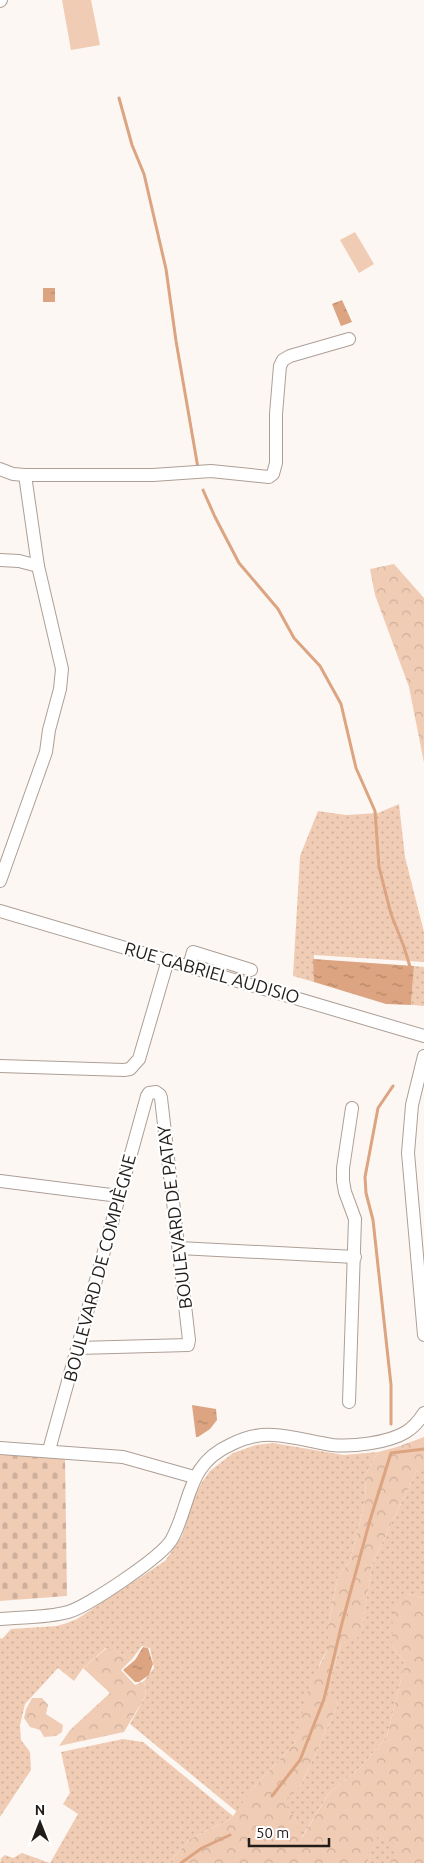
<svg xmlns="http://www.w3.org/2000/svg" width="424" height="1863" viewBox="0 0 424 1863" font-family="Ubuntu,sans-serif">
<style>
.grass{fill:url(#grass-dots)}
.forest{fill:url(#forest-crowns)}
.cemetery{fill:url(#cemetery-stones)}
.garden{fill:#f1ccb5}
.water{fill:url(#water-ripples)}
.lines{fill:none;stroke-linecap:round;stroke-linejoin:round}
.stream{stroke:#dca481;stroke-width:3}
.street-casing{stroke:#ad9f96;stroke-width:14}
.street{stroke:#fff;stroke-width:12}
.labels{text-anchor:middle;stroke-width:4.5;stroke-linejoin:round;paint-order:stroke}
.street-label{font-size:18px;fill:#221c19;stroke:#fff}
</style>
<defs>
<pattern id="grass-dots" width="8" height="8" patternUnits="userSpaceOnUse" patternTransform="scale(1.25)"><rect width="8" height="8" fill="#f1ccb5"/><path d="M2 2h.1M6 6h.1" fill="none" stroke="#ceaf9b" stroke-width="1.8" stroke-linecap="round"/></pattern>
<pattern id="forest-crowns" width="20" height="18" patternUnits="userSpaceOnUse" patternTransform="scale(1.25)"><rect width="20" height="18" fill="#f1ccb5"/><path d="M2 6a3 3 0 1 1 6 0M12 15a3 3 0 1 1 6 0" fill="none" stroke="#ceaf9b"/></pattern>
<pattern id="cemetery-stones" width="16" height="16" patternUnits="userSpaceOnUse" patternTransform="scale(1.25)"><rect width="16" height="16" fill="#f1ccb5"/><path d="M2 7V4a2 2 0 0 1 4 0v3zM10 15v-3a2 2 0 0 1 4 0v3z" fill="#ceaf9b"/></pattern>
<pattern id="water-ripples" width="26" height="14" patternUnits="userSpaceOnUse" patternTransform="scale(1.25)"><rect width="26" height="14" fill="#dca481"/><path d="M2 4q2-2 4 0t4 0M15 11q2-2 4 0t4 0" fill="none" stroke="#b28569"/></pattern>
</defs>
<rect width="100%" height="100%" fill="#fdf7f3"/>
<g class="grass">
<path d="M399,804L405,857L424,932V962L314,955V982L293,976L300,856L318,811L346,815L378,813Z"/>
<path d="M414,966L424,967V1006L411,1005Z"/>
<path d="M273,1443L344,1455L378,1452L365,1476L366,1498L350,1561L338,1577L328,1626V1649L320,1663L295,1743L255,1786L237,1812L130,1724L146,1695L144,1681L154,1668L150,1648L142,1646L132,1659L106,1648L83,1668L74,1681L58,1668L25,1704L20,1725L21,1740L30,1752L31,1770L0,1817V1638L2,1639L11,1629L57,1626L67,1623L77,1619L165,1561L182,1536L195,1495L202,1482L210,1471L233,1453L256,1445Z"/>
<path d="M417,1470H424V1598L409,1594L392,1646L405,1663L387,1736L361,1767L329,1793L301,1839L295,1818L282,1802L301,1785L338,1704L326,1693L341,1644L361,1635L372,1564Z"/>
<path d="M123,1739L143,1742L233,1816L227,1821L190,1839L169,1863H0L1,1858L5,1855L13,1858L22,1853L50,1863L78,1814L63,1804L70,1793L61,1752Z"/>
<path d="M379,1830L424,1863H367Z"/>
</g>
<g class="forest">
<path d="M394,564L424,598V763L409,687L375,595L370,569Z"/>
<path d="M424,1437V1470H417L372,1564L361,1636L341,1644L326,1692L338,1704L301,1785L283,1802L295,1818L302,1838L329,1793L361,1767L387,1736L405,1663L392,1646L393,1608L409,1594L424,1598V1863H390L397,1845L377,1837L367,1863H169L190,1839L227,1821L233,1816L255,1786L295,1743L309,1686L328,1649V1626L338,1577L350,1561L366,1498L365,1476L378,1452L397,1447Z"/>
<path d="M107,1648L132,1659L121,1670L135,1685L144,1681L146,1695L124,1732L59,1746L70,1730L110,1693L83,1668Z"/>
<path d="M32,1698H42L48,1705L46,1714L63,1725L62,1732L56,1736L44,1737L40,1730L30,1727L24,1718L26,1709Z"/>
</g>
<path class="cemetery" d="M0,1454L65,1458L67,1596L0,1601Z"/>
<g class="garden">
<path d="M62,0H91L100,45L71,50Z"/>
<path d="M355,232L374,264L359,273L340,240Z"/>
</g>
<g class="water">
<rect x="43" y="288" width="12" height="14"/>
<path d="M342,300L352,322L341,326L332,304Z"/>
<path d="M313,959L414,966L411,1005L386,1004L314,982Z"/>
<path d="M192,1405L216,1409L217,1420L210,1429L198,1437H196Z"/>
<path d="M143,1647L148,1648L153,1664L149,1675L139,1682H135L123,1670L135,1660Z"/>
</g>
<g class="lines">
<g class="stream">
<path d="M119,98L132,145L144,174L166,269L176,341L198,468"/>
<path d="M203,490L215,517L239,563L278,609L294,638L320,666L341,704L356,768L375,811L379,867L391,914L404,947L411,970"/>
<path d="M391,1424V1385L373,1220L366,1193L365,1177L378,1108L393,1086"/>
<path d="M272,1796L300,1760L324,1699L342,1623L370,1520L391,1453L424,1449"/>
<path d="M181,1863L202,1848L230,1835"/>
</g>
<defs>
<g id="street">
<path d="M0,1L1,0"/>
<path d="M0,469L13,474L25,475H153L211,471L269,477L273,474L276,463V414L280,366L283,360L290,356L349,339"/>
<path d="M0,560L19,561L38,566"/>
<path d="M0,881L46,752L49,730L60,689L62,669L38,566L25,475"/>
<path d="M0,911L424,1036"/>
<path d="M189,966L193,952L251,970"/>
<path d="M424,1056L412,1105L408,1153L424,1335"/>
<path d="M0,1066L124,1070L130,1069L139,1059L168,960"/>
<path d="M0,1181L119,1196"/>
<path d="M179,1248L355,1257"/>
<path d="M349,1402L355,1219L345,1192L343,1181V1168L352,1108"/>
<path d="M0,1448L123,1457L194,1477"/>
<path d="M49,1450L147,1096L149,1093L156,1092L160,1095L161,1098L189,1340L188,1345L78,1348"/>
<path d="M0,1619C22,1617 46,1618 68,1612C87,1607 163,1556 172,1539C192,1501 186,1464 232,1444C244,1438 259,1434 273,1435C293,1436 312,1442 332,1445C352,1447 388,1443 406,1432C414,1427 419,1421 424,1413"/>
</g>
</defs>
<use href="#street" class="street-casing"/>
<use href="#street" class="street"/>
</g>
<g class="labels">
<g class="street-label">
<text transform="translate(212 973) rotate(16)" y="6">RUE GABRIEL AUDISIO</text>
<text transform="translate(175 1217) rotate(-97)" y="6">BOULEVARD DE PATAY</text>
<text transform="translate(100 1268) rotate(-75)" y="6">BOULEVARD DE COMPIÈGNE</text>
</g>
</g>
<g transform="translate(40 1823)" stroke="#ffffff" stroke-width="4" paint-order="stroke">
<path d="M0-4L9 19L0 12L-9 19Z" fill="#221c19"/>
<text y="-8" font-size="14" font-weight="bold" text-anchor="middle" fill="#221c19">N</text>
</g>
<path d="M249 1838v8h80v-8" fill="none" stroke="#221c19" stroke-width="2.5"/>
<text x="256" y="1838" font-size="15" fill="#221c19" stroke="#ffffff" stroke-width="4" paint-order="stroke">50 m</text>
</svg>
